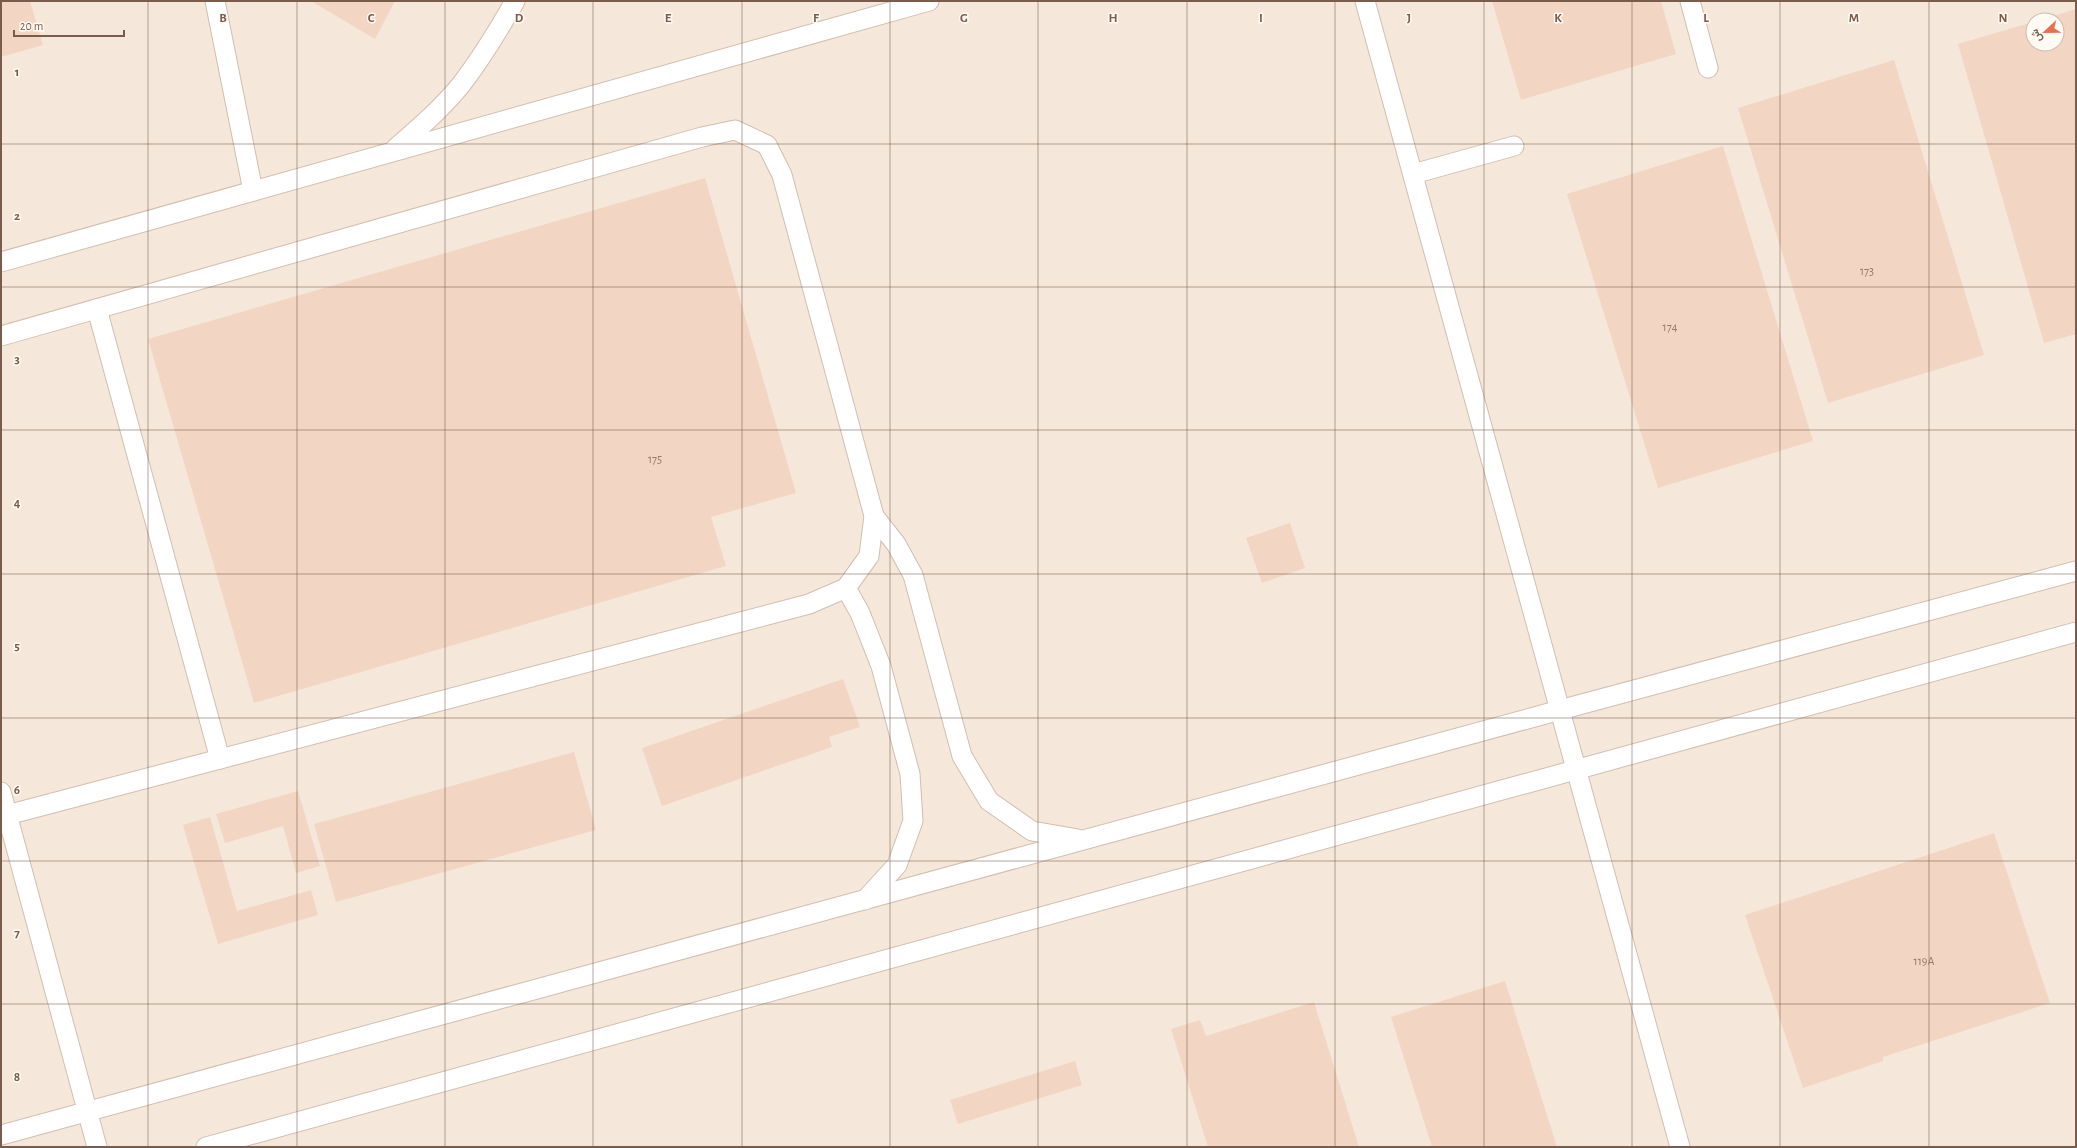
<svg xmlns="http://www.w3.org/2000/svg" width="2077" height="1148" viewBox="0 0 2077 1148" font-family="'Alegreya Sans',Vazirmatn,sans-serif">
<style>
.residential{fill:#f5e8da;fill-rule:evenodd}
.building{fill:#f3d5c3}
.lines{fill:none;stroke-linecap:round;stroke-linejoin:round}
.service-casing{stroke:#d1beb0;stroke-width:21}
.service{stroke:#fff;stroke-width:19}
.grid{fill:none;stroke:#7a5c4d;stroke-width:1;stroke-opacity:0.55}
.labels{text-anchor:middle;stroke-width:3;stroke-linejoin:round;paint-order:stroke}
.number-label{font-size:12px;fill:#987a6a}
.grid-label{font-size:13px;text-anchor:middle;font-weight:bold;fill:#7a5c4d;stroke:#fffaf3;stroke-width:3;stroke-linejoin:round;paint-order:stroke}
</style>
<rect width="100%" height="100%" fill="#fdf6ec"/>
<path class="residential" d="M1,1H2076V1147H1ZM2033,20H2057V44H2033Z"/>
<g class="building">
<path d="M1,1H30L43,45L1,57Z"/>
<path d="M311,1H395L375,39Z"/>
<path d="M1492,1H1661L1676,54L1521,100Z"/>
<path d="M2076,9V334L2044,343L1958,44L2033,22V44H2057V20H2041Z"/>
<path d="M1894,60L1984,355L1828,403L1738,108Z"/>
<path d="M1723,146L1813,441L1658,488L1567,194Z"/>
<path d="M705,178L796,493L711,517L726,566L254,703L148,339Z"/>
<path d="M1290,523L1305,568L1262,583L1246,538Z"/>
<path d="M843,679L860,727L829,737L832,747L662,806L642,748Z"/>
<path d="M574,752L596,830L336,902L314,824Z"/>
<path d="M298,791L320,866L296,873L283,826L225,843L216,814Z"/>
<path d="M210,817L237,911L311,890L318,915L218,944L183,825Z"/>
<path d="M1994,833L2050,1003L1883,1057V1061L1803,1088L1745,915Z"/>
<path d="M1505,981L1557,1147H1432L1391,1017Z"/>
<path d="M1314,1002L1359,1147H1208L1171,1029L1200,1020L1206,1036Z"/>
<path d="M1075,1061L1082,1085L958,1124L950,1100Z"/>
</g>
<g class="lines">
<defs>
<g id="service">
<path d="M215,1L253,191"/>
<path d="M1365,1L1680,1147"/>
<path d="M1690,1L1708,68"/>
<path d="M396,148C418,129 441,109 460,86C481,59 498,31 515,1"/>
<path d="M1413,174L1514,146"/>
<path d="M1,262L929,1"/>
<path d="M97,309L220,759"/>
<path d="M1,336L702,137L735,130L767,145L782,175L874,516L869,556L846,588L809,604L7,815"/>
<path d="M874,516L896,544L913,575L962,756L989,801L1032,831L1078,839"/>
<path d="M846,588L860,613L881,666L910,774L913,821L897,865L865,900"/>
<path d="M1,792L97,1147"/>
<path d="M1,1135L1560,710L2076,571"/>
<path d="M206,1147L2076,632"/>
</g>
</defs>
<use href="#service" class="service-casing"/>
<use href="#service" class="service"/>
</g>
<path class="grid" d="M148,1V1147M297,1V1147M445,1V1147M593,1V1147M742,1V1147M890,1V1147M1038,1V1147M1187,1V1147M1335,1V1147M1484,1V1147M1632,1V1147M1780,1V1147M1929,1V1147M1,144H2076M1,287H2076M1,430H2076M1,574H2076M1,718H2076M1,861H2076M1,1004H2076"/>
<g class="labels">
<g class="number-label">
<text x="1867" y="275">173</text>
<text x="1670" y="331">174</text>
<text x="655" y="463">175</text>
<text x="1924" y="965">119A</text>
</g>
</g>
<g class="grid-label">
<text x="223" y="22">B</text>
<text x="371" y="22">C</text>
<text x="519" y="22">D</text>
<text x="668" y="22">E</text>
<text x="816" y="22">F</text>
<text x="964" y="22">G</text>
<text x="1113" y="22">H</text>
<text x="1261" y="22">I</text>
<text x="1409" y="22">J</text>
<text x="1558" y="22">K</text>
<text x="1706" y="22">L</text>
<text x="1854" y="22">M</text>
<text x="2003" y="22">N</text>
<text x="17" y="76">1</text>
<text x="17" y="220">2</text>
<text x="17" y="363">3</text>
<text x="17" y="507">4</text>
<text x="17" y="650">5</text>
<text x="17" y="794">6</text>
<text x="17" y="937">7</text>
<text x="17" y="1081">8</text>
</g>
<rect width="2077" height="1148" fill="none" stroke="#7a5c4d" stroke-width="4"/>
<g transform="translate(2045 32) rotate(248)"><circle r="19" fill="#fffaf3" stroke="#cabbb1"/>
<path d="M0-3L7 15L0 10L-7 15Z" fill="#e76f51"/>
<text y="-6" font-size="11" font-weight="bold" text-anchor="middle" fill="#7a5c4d">ش</text>
</g>
<path d="M14 30v6h110v-6" fill="none" stroke="#7a5c4d" stroke-width="2"/>
<text x="20" y="30" font-size="12" fill="#7a5c4d" stroke="#fffaf3" stroke-width="3" paint-order="stroke">20 m</text>
</svg>
